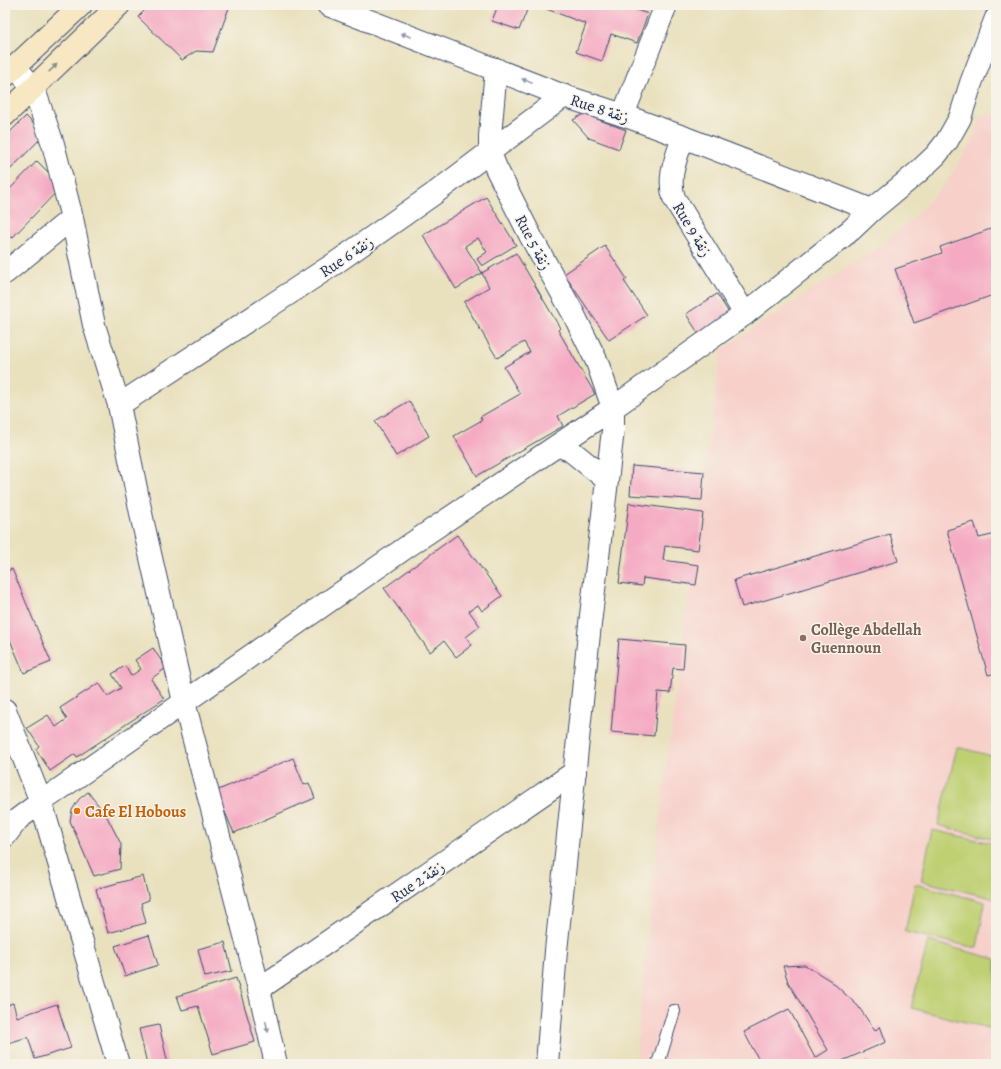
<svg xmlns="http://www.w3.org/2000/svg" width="1001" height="1069" viewBox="0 0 1001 1069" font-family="Alegreya,Amiri,serif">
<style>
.built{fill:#f7d0ca}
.green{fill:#bfd073;stroke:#6d8068}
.building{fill:#f5aac3}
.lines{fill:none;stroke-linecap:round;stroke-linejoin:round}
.lane-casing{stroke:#3a4a6c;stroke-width:14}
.street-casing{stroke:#3a4a6c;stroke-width:24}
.secondary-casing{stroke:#3a4a6c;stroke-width:24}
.lane{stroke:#fff;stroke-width:12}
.street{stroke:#fff;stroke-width:22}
.secondary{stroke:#f7e8c3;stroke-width:22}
.oneway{fill:#8d97ae}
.oneway2{fill:#898c90}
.education-dot{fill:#8d6e63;stroke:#f7f3e8;stroke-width:1.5}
.food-dot{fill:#e8710a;stroke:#f7f3e8;stroke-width:1.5}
.labels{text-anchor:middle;stroke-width:3;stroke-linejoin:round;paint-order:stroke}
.street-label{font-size:16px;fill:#1b2f5e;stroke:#f7f3e8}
.education-label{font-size:16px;font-weight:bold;fill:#785e54;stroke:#f7f3e8;text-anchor:start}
.food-label{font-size:16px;font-weight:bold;fill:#c56008;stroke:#f7f3e8;text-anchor:start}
</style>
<rect width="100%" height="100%" fill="#f7f3e8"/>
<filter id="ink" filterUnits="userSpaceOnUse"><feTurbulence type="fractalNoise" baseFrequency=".025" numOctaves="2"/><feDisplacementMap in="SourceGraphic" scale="8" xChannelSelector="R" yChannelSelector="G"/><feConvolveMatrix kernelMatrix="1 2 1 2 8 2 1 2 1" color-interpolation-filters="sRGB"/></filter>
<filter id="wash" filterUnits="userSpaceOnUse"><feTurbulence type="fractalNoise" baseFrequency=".012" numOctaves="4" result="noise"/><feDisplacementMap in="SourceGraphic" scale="16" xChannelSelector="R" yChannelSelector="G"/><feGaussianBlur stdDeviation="0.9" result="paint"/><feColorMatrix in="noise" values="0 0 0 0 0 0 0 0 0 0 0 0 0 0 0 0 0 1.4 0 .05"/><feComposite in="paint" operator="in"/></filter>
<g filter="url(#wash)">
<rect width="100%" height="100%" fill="#e9e1be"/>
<path class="built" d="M996,113V1064H636L638,1029L659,824L721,350L884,243L915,216L946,183L971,143L981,117Z"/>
<g class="green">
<path d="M957,747L996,757V840L938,825Z"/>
<path d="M932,830L996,844V899L921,881Z"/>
<path d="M915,884L985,902L977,948L905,932Z"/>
<path d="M928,941L996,959V1030L911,1008Z"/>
</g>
<g id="blocks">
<g class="building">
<path d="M150,5H230L213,52L196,51L182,60L138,17Z"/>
<path d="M498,5H529L519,30L492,21Z"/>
<path d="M536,5H622L648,14L637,43L611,34L602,61L576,52L586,24Z"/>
<path d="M584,114L626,130L619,149L589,138L573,120Z"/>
<path d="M26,116L44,135L5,175V137Z"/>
<path d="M37,161L62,186L12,238L5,231V194Z"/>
<path d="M486,197L516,245L482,266L477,259L487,252L478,238L465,246L482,273L516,253L560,328L558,330L595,394L558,416L563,426L477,476L454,436L482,420L480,417L520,394L504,367L530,352L524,342L497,358L464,302L489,287L482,273L456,289L423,235Z"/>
<path d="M996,227V294L914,323L895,269L942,253L940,247Z"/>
<path d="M605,246L627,279L624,281L647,315L609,340L564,274Z"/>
<path d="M717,294L731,316L700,336L686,314Z"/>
<path d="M409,401L429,436L396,456L375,421Z"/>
<path d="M632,466L704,472L702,500L630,495Z"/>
<path d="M629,503L703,513L698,550L665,546L663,560L699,565L696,585L643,578L642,586L619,583Z"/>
<path d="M974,522L979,538L996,534V673L988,675L947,530Z"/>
<path d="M890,534L898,561L742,607L734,580Z"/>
<path d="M457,535L502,596L482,611L478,605L469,611L480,626L466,637L472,645L456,657L444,641L430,652L384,588Z"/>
<path d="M12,569L51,662L24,673L5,628V572Z"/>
<path d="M619,639L685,645L683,669L673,668L670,693L658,692L654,736L611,732Z"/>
<path d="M153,648L166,668L151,679L164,699L77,757L75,754L50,771L36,749L39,746L27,728L48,715L56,727L67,719L60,708L99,683L108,696L121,688L112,674L125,666L131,676L141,669L135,660Z"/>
<path d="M293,758L304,785L309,783L315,798L234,833L216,791Z"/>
<path d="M88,792L106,815L121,844L120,869L94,876L70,821L72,810L79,799Z"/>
<path d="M143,876L149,900L141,903L146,923L108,933L96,889Z"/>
<path d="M149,935L158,965L125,976L115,946Z"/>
<path d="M225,942L232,971L205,977L198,949Z"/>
<path d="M805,965L831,981L858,1006L875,1031L880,1026L886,1042L835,1064H761L744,1032L789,1009L815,1058L828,1050L788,982L783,966Z"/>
<path d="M236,978L255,1042L213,1054L198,1006L182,1010L177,996Z"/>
<path d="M13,1003L17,1017L57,1004L71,1048L35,1059L28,1037L5,1044V1006Z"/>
<path d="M159,1025L168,1064H147L139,1029Z"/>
<path d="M868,1060L870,1064H858Z"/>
</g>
</g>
</g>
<g filter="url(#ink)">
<use href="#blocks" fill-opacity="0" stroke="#3a4a6c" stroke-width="1"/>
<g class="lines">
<defs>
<path id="lane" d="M658,1064L674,1011"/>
<g id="street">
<path d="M328,5L564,96L623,115L683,137L872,210"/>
<path d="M15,67L33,87L53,144L72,218L94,325L119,405L143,523L184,702L259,989L276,1064"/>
<path d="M496,69L490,136V153L496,168L531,237L573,313L597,362L613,408V430L590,624L556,951L547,1064"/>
<path d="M623,115L666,5"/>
<path d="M683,137C677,157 667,176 674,198L745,314"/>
<path d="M5,273L72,218"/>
<path d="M119,405L334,264L435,193L564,96"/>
<path d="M559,446L570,450L607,480"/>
<path d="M5,710L41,802L118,1064"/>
<path d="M5,836L18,819L41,802L411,544L613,408L745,314L851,230L872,210L917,173L936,155L947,141L960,118L971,83L996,18"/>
<path d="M259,989L575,772"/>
</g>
<g id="secondary">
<path d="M5,76L81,5"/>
<path d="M5,115L119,5"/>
</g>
</defs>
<use href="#lane" class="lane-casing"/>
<use href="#street" class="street-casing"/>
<use href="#secondary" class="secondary-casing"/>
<use href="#lane" class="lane"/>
<use href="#street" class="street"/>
<use href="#secondary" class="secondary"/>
</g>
<defs><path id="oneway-solid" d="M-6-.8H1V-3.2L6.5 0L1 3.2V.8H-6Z"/></defs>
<g class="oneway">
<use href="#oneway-solid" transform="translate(406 35) rotate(-159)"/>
<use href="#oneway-solid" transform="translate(527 81) rotate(-158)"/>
<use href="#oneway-solid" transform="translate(267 1027) rotate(77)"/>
</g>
<use class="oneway2" href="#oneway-solid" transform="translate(53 68) rotate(-44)"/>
</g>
<circle class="education-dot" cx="803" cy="638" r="4"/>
<circle class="food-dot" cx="77" cy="811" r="4"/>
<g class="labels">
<g class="street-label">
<text transform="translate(600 108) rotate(18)" y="6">Rue 8 زنقة</text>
<text transform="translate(693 229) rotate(59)" y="6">Rue 9 زنقة</text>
<text transform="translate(534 242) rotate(62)" y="6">Rue 5 زنقة</text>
<text transform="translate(346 256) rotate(-34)" y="6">Rue 6 زنقة</text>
<text transform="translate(417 881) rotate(-34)" y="6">Rue 2 زنقة</text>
</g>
<g class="education-label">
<text x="811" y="635">Collège Abdellah<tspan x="811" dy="18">Guennoun</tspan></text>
</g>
<g class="food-label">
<text x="85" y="817">Cafe El Hobous</text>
</g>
</g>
<rect width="1001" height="1069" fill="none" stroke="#f7f3e8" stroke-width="20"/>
</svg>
